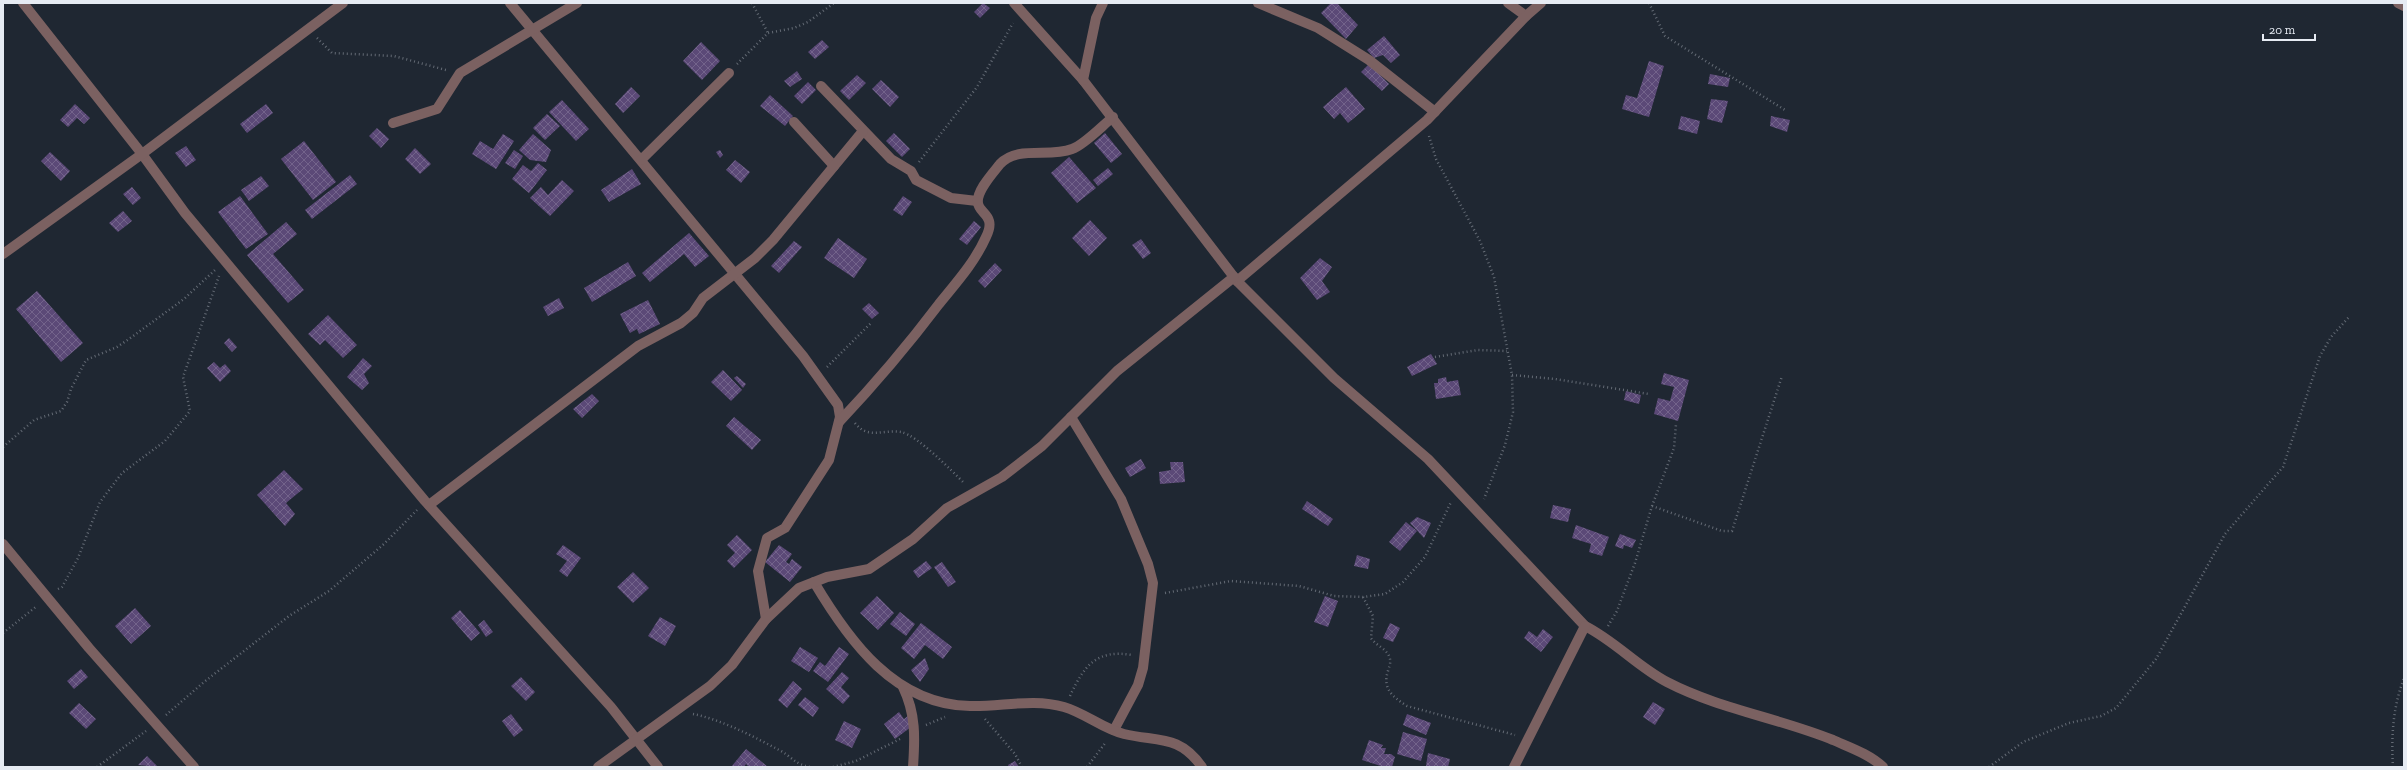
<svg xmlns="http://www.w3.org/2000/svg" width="2407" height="770" viewBox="0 0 2407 770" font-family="'Zilla Slab',serif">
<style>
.building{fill:url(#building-cross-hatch)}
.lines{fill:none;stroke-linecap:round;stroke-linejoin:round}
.path{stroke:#646b75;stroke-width:2.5;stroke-dasharray:1 3;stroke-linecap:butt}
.minor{stroke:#7b6161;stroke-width:10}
</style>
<defs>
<pattern id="building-cross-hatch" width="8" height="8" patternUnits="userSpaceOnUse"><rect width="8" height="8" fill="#5b4977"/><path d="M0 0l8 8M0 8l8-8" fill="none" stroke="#73638b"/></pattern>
</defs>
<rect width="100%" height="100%" fill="#1f2732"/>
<g class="building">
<path d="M983,3L990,8L980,18L974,12Z"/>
<path d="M1331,3H1337L1358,25L1346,39L1321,13Z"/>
<path d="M1384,36L1400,55L1391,63L1383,55L1374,58L1367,50Z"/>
<path d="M822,40L829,47L815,59L808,52Z"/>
<path d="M701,42L720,61L702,80L683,61Z"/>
<path d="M1649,61L1664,66L1649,117L1622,109L1626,95L1637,98Z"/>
<path d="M1369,64L1389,84L1382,91L1361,72Z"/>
<path d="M797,71L802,79L790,87L784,81Z"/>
<path d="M1710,74L1730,78L1728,87L1708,84Z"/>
<path d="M857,75L866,83L849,100L840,91Z"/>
<path d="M881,80L899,97L890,107L872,89Z"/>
<path d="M808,82L816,90L802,104L794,96Z"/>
<path d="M631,87L640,96L623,113L615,104Z"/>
<path d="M1346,87L1365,109L1348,123L1340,113L1334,119L1323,107Z"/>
<path d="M770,95L793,116L785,126L760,106Z"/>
<path d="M1711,99L1728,101L1722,123L1707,119Z"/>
<path d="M562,100L589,129L576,141L549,112Z"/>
<path d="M75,104L90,118L84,124L77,118L68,127L60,120Z"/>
<path d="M266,104L273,113L247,133L240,124Z"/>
<path d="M547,114L560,126L545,140L533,128Z"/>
<path d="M1681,116L1700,121L1697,134L1678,129Z"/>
<path d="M1771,116L1790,120L1787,132L1770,126Z"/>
<path d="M377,128L389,139L381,148L369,136Z"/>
<path d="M894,133L910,149L902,157L886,141Z"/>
<path d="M1105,133L1122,154L1111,163L1094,143Z"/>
<path d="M503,134L514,141L496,169L472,154L480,141L493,149Z"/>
<path d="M533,134L551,150L546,162L530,160L519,150Z"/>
<path d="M304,141L336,182L313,200L281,159Z"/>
<path d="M186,146L196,160L186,167L175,153Z"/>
<path d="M415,148L431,164L420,174L405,159Z"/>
<path d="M514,150L523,156L515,169L505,163Z"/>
<path d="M720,150L723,155L720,158L716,152Z"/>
<path d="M50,152L70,171L61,181L41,161Z"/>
<path d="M1069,157L1096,188L1077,203L1051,173Z"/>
<path d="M735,160L750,172L741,183L726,170Z"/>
<path d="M538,163L547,170L529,193L512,179L523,165L531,171Z"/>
<path d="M1108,168L1113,174L1098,186L1093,180Z"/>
<path d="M632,169L641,184L609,202L601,190Z"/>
<path d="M350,175L357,184L312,219L305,210Z"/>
<path d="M261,176L269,186L249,201L241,190Z"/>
<path d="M562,180L574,191L550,216L530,198L541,187L548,195Z"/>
<path d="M132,187L141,198L133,205L123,194Z"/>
<path d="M240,196L268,234L246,249L218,212Z"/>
<path d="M903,196L912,202L902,216L893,210Z"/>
<path d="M123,211L132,221L118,232L109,223Z"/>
<path d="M1090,220L1107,238L1089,256L1072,238Z"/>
<path d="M974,221L981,227L967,245L959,239Z"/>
<path d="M286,222L297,234L273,254L304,290L288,303L247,255Z"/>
<path d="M689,233L709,256L695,267L684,254L650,282L642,273Z"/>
<path d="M838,238L867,259L854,278L824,258Z"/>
<path d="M1141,239L1151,253L1143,259L1132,245Z"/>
<path d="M794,241L802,247L779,273L771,266Z"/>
<path d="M1320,258L1332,267L1322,281L1330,292L1317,300L1300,278Z"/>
<path d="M628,262L636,276L592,302L584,288Z"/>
<path d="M995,263L1002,270L985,288L978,281Z"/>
<path d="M37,291L83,343L61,362L16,309Z"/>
<path d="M559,298L564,308L548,316L543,307Z"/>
<path d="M648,300L660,324L639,334L637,329L630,333L620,314Z"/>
<path d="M869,303L879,313L872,319L862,309Z"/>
<path d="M328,315L357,345L343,358L325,340L320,345L308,334Z"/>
<path d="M229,338L237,347L232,352L224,343Z"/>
<path d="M1431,354L1437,364L1412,376L1407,367Z"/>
<path d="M363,358L372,366L364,374L369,383L362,390L347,377Z"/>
<path d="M214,362L220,368L225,364L231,371L220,382L207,368Z"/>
<path d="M723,370L742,390L731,401L711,382Z"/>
<path d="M1664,373L1689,380L1678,421L1654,414L1658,398L1670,401L1674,387L1661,384Z"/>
<path d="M737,376L746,384L743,388L734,378Z"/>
<path d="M1446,377L1447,382L1458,380L1461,395L1436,399L1434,383H1438V379Z"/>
<path d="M1626,391L1641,395L1639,404L1624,400Z"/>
<path d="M592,394L599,401L582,418L573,409Z"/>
<path d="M734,417L761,440L752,450L726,426Z"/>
<path d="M1141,459L1146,468L1130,477L1125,468Z"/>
<path d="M1170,462H1183L1185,482L1160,484L1159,472L1171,470Z"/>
<path d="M284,470L303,489L286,503L295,514L285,526L257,495Z"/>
<path d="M1307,501L1333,519L1328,526L1302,509Z"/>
<path d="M1553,505L1571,509L1568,522L1550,518Z"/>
<path d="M1417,517L1431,523L1424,538L1410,523Z"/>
<path d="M1406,522L1417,531L1400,551L1389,542Z"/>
<path d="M1576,525L1609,537L1602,556L1589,552L1591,544L1572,538Z"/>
<path d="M1620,534L1636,540L1632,548L1624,545L1623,549L1615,546Z"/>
<path d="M737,535L752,550L734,568L727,561L735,553L727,545Z"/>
<path d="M563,545L581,558L567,577L559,571L567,561L556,554Z"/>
<path d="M779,545L792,554L786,562L789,564L792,559L802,567L790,582L765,562Z"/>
<path d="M1357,555L1370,559L1368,569L1354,566Z"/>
<path d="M926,561L932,568L918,578L913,571Z"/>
<path d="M942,562L956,582L948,587L934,567Z"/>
<path d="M633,572L649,588L633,603L617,587Z"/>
<path d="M877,596L894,613L878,630L860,613Z"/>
<path d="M1325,596L1338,601L1328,627L1314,622Z"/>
<path d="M135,608L151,626L131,644L115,626Z"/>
<path d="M460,610L480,633L471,641L451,618Z"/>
<path d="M900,612L915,624L906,636L890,624Z"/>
<path d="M660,617L676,626L665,646L648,636Z"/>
<path d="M484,620L493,632L486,637L478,625Z"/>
<path d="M921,623L952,647L943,659L925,645L914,659L901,648Z"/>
<path d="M1390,623L1400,628L1393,642L1383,638Z"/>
<path d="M1543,629L1553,637L1541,652L1524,638L1529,631L1537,637Z"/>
<path d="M800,647L818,658L809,672L791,661Z"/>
<path d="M839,647L849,654L828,682L813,671L820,662L825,666Z"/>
<path d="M925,658L929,669L920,682L911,670Z"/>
<path d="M81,669L88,677L74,689L67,681Z"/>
<path d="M842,672L849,678L841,687L850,696L843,704L826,689Z"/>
<path d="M521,677L535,692L526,701L511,686Z"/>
<path d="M793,681L802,689L787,708L778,700Z"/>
<path d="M805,697L819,708L813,717L798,705Z"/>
<path d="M1653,702L1665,709L1655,725L1643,717Z"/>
<path d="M79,703L96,719L86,729L69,713Z"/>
<path d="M899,712L904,719L909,715L915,724L895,739L884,724Z"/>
<path d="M511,714L523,730L514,737L502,721Z"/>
<path d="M1407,714L1431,723L1426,735L1403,725Z"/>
<path d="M844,721L861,729L852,748L835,740Z"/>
<path d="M1403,732L1427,739L1421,761L1397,754Z"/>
<path d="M1369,740L1383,745L1381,748H1386L1384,754H1391L1395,757L1392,767H1384L1362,760Z"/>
<path d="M746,749L768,767H749L746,764L744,767H731Z"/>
<path d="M1428,753L1450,759L1448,767L1426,766Z"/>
<path d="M147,756L158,767L138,765Z"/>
<path d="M1015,761L1019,767H1009L1008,765Z"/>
</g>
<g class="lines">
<g class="path">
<path d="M752,3L768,33"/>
<path d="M1649,3L1665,36L1785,110"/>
<path d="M317,38L332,53L394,56L446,70"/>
<path d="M737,64L768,33L794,28L808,22L834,3"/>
<path d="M1429,136L1436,159L1480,241L1494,277L1512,375L1513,412L1505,445L1484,499"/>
<path d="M919,162L977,87L1013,23"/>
<path d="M1435,357L1478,350L1507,351"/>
<path d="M827,367L871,323"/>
<path d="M1512,375L1555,379L1649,394"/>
<path d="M855,423C868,440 884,429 901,432C917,435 952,471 964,483"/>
<path d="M3,447L34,420L61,411L67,402L71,389L86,360L117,347L129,339L184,299L216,269"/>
<path d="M1652,506L1722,531H1732L1782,376"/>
<path d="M58,589L62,587L78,558L100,502L122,473L165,441L190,411L183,377L219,276"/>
<path d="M1165,593L1231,581L1299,586L1334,596L1363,597L1385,594L1403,582L1425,557L1451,502"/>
<path d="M1363,597L1373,616L1371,638C1376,646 1388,649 1390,659C1391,663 1389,667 1388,671C1382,689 1393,697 1407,706L1515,735"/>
<path d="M1608,626L1617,611L1635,563L1652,506L1674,448L1676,424"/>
<path d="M3,633L37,606"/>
<path d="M1070,696C1084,666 1096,649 1132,655"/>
<path d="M693,714C723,720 754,737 781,751C793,758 795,764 810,767"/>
<path d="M166,715L204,682L289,616L329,591L384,544L417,510"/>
<path d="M985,719L1015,754L1022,767"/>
<path d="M926,725L945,717"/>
<path d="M97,767L146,731"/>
<path d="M833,767L856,761L900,739"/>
<path d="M1087,767L1106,742"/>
<path d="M1989,767L2023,742L2069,723L2101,716L2116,708L2156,659L2225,534L2283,467L2320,356L2331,337L2349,317"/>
<path d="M2393,767C2391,736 2393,707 2404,678"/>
</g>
<g class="minor">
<path d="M23,3L142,154L185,213L425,501L611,707L658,767"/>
<path d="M510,3L803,356L838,405L840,417L829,460L785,528L767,538L758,571L766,619"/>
<path d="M1014,3L1083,80L1237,281L1334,378L1428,459L1585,626C1615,641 1638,667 1667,682C1719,709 1779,718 1833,740C1851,748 1869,754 1883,767"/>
<path d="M1258,3L1318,28L1369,60L1435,112"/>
<path d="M1508,3L1526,16"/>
<path d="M2398,3L2404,6"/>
<path d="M1083,80L1096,18L1103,3"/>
<path d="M821,86L891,159L911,171L916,180L951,198L977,201"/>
<path d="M794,122L834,166"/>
<path d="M393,123L437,109L460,73L577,3"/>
<path d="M641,160L729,73"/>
<path d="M3,254L142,154L343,3"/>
<path d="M1237,281L1427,120L1526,16L1541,3"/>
<path d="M1071,417L1121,499L1148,564L1153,583L1143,668L1138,685L1114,730"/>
<path d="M839,422C874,385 908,345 939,304C956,283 975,262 986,237C997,215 979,214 978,203C976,191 993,173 1000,164C1018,145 1049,158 1072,149C1084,145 1102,126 1113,117"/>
<path d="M429,505L638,346L681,323L693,313L703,298L755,258L773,240L863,131"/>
<path d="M3,544L89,648L194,767"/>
<path d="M814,582C849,641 895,705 970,706C1001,707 1033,698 1064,707C1085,713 1103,729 1124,734C1157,742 1179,734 1202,767"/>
<path d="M903,687C916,714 915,738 913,767"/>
<path d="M598,767L710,686L732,665L766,619L799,588L827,577L869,569L913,539L947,508L1002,477L1042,446L1117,371L1234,277"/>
<path d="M1514,767L1585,626"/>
</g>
</g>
<rect width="2407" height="770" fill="none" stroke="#e6ebf3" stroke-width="8"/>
<path d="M2263 34v6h52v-6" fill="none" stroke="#e6ebf3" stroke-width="2"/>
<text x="2269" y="34" font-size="12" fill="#e6ebf3" stroke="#1f2732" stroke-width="3" paint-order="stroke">20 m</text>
</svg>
